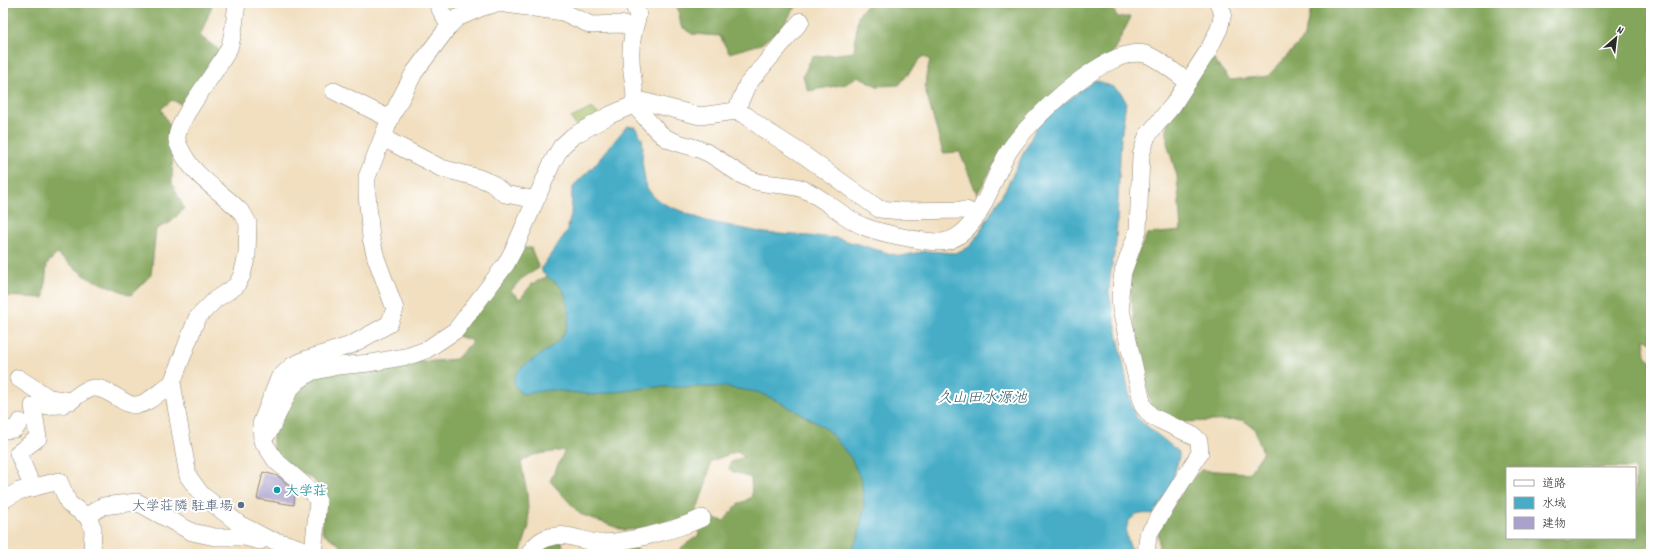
<svg xmlns="http://www.w3.org/2000/svg" width="1654" height="557" viewBox="0 0 1654 557" font-family="Dekko,'Klee One',sans-serif">
<style>
.green{fill:#a6c066;stroke:#687648}
.forest{fill:#84a65b;stroke:#586843;fill-rule:evenodd}
.water{fill:#47adc7;stroke:#396c79}
.building{fill:#aaa2cc}
.lines{fill:none;stroke-linecap:round;stroke-linejoin:round}
.minor-casing{stroke:#8e8576;stroke-width:18}
.minor{stroke:#fff;stroke-width:17}
.culture-dot{fill:#0f9aa8;stroke:#fff;stroke-width:1.5}
.service-dot{fill:#5c6f8a;stroke:#fff;stroke-width:1.5}
.labels{text-anchor:middle;stroke-width:4;stroke-linejoin:round;paint-order:stroke}
.culture-label{font-size:14px;fill:#0d838f;stroke:#fff;text-anchor:start}
.service-label{font-size:14px;fill:#4e5e75;stroke:#fff;text-anchor:end}
.water-label{font-size:15px;font-style:italic;fill:#365f69;stroke:#fff}
</style>
<rect width="100%" height="100%" fill="#fff"/>
<filter id="ink" filterUnits="userSpaceOnUse"><feTurbulence type="fractalNoise" baseFrequency=".025" numOctaves="2"/><feDisplacementMap in="SourceGraphic" scale="8" xChannelSelector="R" yChannelSelector="G"/><feConvolveMatrix kernelMatrix="1 2 1 2 8 2 1 2 1" color-interpolation-filters="sRGB"/></filter>
<filter id="wash" filterUnits="userSpaceOnUse"><feTurbulence type="fractalNoise" baseFrequency=".012" numOctaves="4" result="noise"/><feDisplacementMap in="SourceGraphic" scale="16" xChannelSelector="R" yChannelSelector="G"/><feGaussianBlur stdDeviation="0.9" result="paint"/><feColorMatrix in="noise" values="0 0 0 0 0 0 0 0 0 0 0 0 0 0 0 0 0 1.4 0 .05"/><feComposite in="paint" operator="in"/></filter>
<g filter="url(#wash)">
<rect width="100%" height="100%" fill="#f1dfc0"/>
<path class="green" d="M592,108L602,118L578,129L571,118Z"/>
<g class="forest">
<path d="M3,3H213L200,36L219,50L187,107L172,100L161,109L173,132L172,184L184,208L171,222L156,229L151,275L131,295L88,278L57,254L47,264L44,298L3,296Z"/>
<path d="M672,3H799L781,28L761,44L729,53L720,36L692,34L681,26L678,9Z"/>
<path d="M868,3H1108L1118,17H1131L1112,54L1002,151L977,194L960,152L943,153L925,89L926,76L930,60L923,56L899,85L877,86L858,76L846,84L808,91L803,76L812,57L854,52L858,16Z"/>
<path d="M1313,3H1651V342L1644,338L1646,355L1651,361V554H1175L1173,549L1159,550L1158,531L1186,485L1201,470L1249,473L1263,453L1254,428L1243,420L1180,422L1153,415L1136,338L1129,274L1147,234L1181,231L1177,176L1167,143V124L1210,55L1230,80L1268,76L1303,39ZM1507,468H1635V538H1507Z"/>
<path d="M521,248H531L539,268L521,279L511,291L520,299L532,284L548,276L547,268L627,374L790,392L841,438L867,466L862,554H679L682,547L699,535L698,526L710,517L724,521L737,505L752,497L751,478L729,470L731,462L744,457L738,451L711,461L706,483L694,518L654,529L623,530L580,514L550,481L565,450L533,455L521,462L527,493L529,526L520,554H361L342,547L322,532L324,495L315,481L284,461L273,450V434L295,378L413,359L423,362L456,359L473,341L457,336Z"/>
<path d="M562,541L564,554H529L530,549Z"/>
<path d="M596,546H631L645,554H591Z"/>
</g>
<path class="water" d="M1095,80L1113,87L1121,93L1126,102L1121,138L1116,243L1110,277L1109,292L1132,408L1137,418L1179,452V457L1170,489L1153,514C1123,510 1121,533 1134,554H849L858,538L864,508L862,482L851,458L831,434L822,426L780,402L757,392L723,387H653L595,395L550,390L524,394C514,391 510,378 519,370C540,351 574,343 568,308C567,302 566,296 563,290C559,284 548,278 542,272V267L567,231L571,214L572,190L575,184L592,168L627,126L635,127L642,139L643,149L642,161L646,187L654,197L666,205L706,221L765,233L837,238L891,254L901,256L926,251L955,253L969,247L976,238L1006,188L1035,130L1045,117Z"/>
<g id="blocks">
<path class="building" d="M263,472L278,476L295,491L294,505L257,499Z"/>
</g>
</g>
<g filter="url(#ink)">
<use href="#blocks" fill-opacity="0" stroke="#8e8576" stroke-width="1"/>
<g class="lines">
<defs>
<g id="minor">
<path d="M237,3C235,18 234,34 229,48C219,70 175,120 177,140C178,146 183,154 186,159C200,181 226,195 243,214L248,223L247,255L242,275L236,286L216,299L197,318L172,383L188,476L201,494L239,524L268,539L290,545L305,550L310,554"/>
<path d="M437,3L449,26"/>
<path d="M633,3L638,15C634,28 630,44 631,58C631,74 636,89 635,106C643,114 656,132 666,138C679,145 695,146 708,153C723,161 736,174 752,180C766,186 787,183 803,189C825,198 843,218 865,227C881,233 922,242 939,242C979,241 991,178 1009,151C1028,121 1110,41 1148,55C1160,60 1177,74 1188,82"/>
<path d="M334,91L390,119"/>
<path d="M736,111L747,85L801,21"/>
<path d="M383,138L441,168L479,178L491,183L505,194L532,199L538,195"/>
<path d="M18,378L49,398L71,401C91,383 98,385 120,399C125,402 129,405 135,405C148,405 161,390 172,383"/>
<path d="M3,430L15,429L20,422"/>
<path d="M262,440L269,432L290,389L298,381L311,372L338,366L370,363L409,356L426,350L456,330L506,264L515,247L552,163L561,147L573,136L610,115L642,101L700,116L736,111L747,116L762,128L801,153L879,209L902,211L966,210L978,215"/>
<path d="M33,488L18,453L38,438L33,406L62,405"/>
<path d="M3,500L19,491L59,481L69,504L87,516"/>
<path d="M92,554L93,528L87,516L103,506L137,502L192,532L215,537H244L260,541"/>
<path d="M313,554L318,501L313,493L276,461L262,440L261,424L279,378L292,366L307,359L351,345L389,324L395,309L376,258L371,238L367,194V177L390,119L414,73L449,26L457,18L483,7L498,3L563,12L591,25L621,24L634,28"/>
<path d="M529,554C536,543 542,538 555,536C569,533 584,542 598,543C625,543 677,530 702,518"/>
<path d="M1146,554L1148,535L1200,453L1199,441L1194,436L1151,416L1143,406L1121,310L1120,295L1123,272L1138,230L1141,155L1147,136L1173,105L1208,51L1219,29L1223,13L1218,3"/>
</g>
</defs>
<use href="#minor" class="minor-casing"/>
<use href="#minor" class="minor"/>
</g>
</g>
<circle class="culture-dot" cx="277" cy="490" r="4"/>
<circle class="service-dot" cx="241" cy="505" r="4"/>
<g class="labels">
<g class="culture-label">
<text x="285" y="495">大学荘</text>
</g>
<g class="service-label">
<text x="233" y="510">大学荘隣 駐車場</text>
</g>
<g class="water-label">
<text x="982" y="402">久山田水源池</text>
</g>
</g>
<rect width="1654" height="557" fill="none" stroke="#fff" stroke-width="16"/>
<rect x="1506" y="467" width="130" height="72" fill="#ffffff" stroke="#aaaaaa"/>
<rect x="1514" y="480" width="20" height="6" fill="#ffffff" stroke="#aaaaaa"/>
<text x="1542" y="487" font-size="12" fill="#2b2b2b">道路</text>
<rect x="1514" y="497" width="20" height="12" fill="#47adc7" stroke="#aaaaaa"/>
<text x="1542" y="507" font-size="12" fill="#2b2b2b">水域</text>
<rect x="1514" y="517" width="20" height="12" fill="#aaa2cc" stroke="#aaaaaa"/>
<text x="1542" y="527" font-size="12" fill="#2b2b2b">建物</text>
<g transform="translate(1616 38) rotate(28)" stroke="#ffffff" stroke-width="3" paint-order="stroke">
<path d="M0-3L7 15L0 10L-7 15Z" fill="#2b2b2b"/>
<text y="-6" font-size="11" font-weight="bold" text-anchor="middle" fill="#2b2b2b">N</text>
</g>
</svg>
